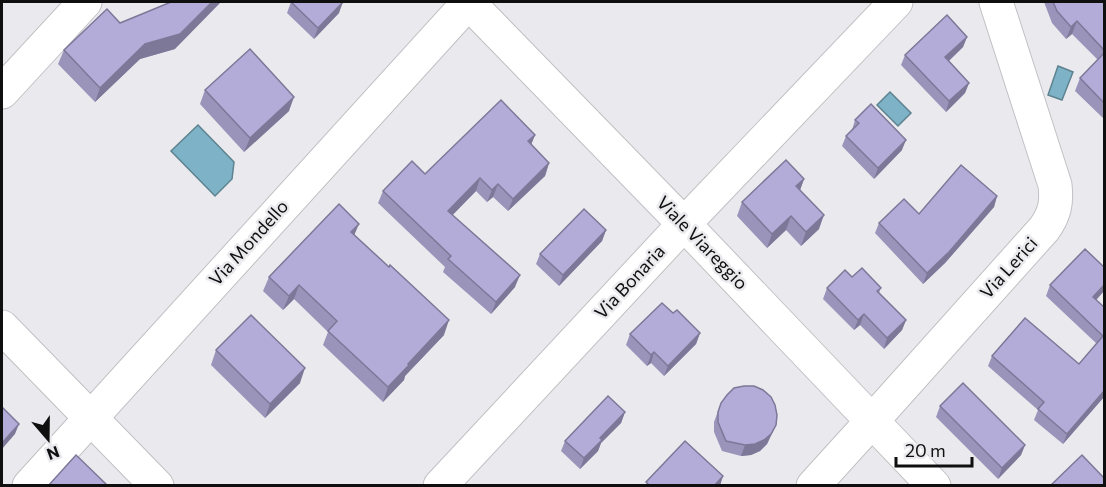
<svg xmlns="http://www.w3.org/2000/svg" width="1106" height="487" viewBox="0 0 1106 487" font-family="Commissioner,sans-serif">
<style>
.water{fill:#7eb3c7;stroke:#5d8290;stroke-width:1.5}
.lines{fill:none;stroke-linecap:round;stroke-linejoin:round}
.minor-casing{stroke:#c0c1c4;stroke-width:35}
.minor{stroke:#fff;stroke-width:33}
.wall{fill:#9a94bb}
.shaded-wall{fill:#7d7898}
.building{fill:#b3acd9;stroke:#7d7898;stroke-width:1.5}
.labels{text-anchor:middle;stroke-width:5;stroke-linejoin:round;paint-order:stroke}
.street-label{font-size:18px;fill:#0f0f10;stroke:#eaeaee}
</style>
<rect width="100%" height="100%" fill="#eaeaee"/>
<g class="water">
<path d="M1058,66L1073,72L1062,100L1048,95Z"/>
<path d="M890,92L911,113L898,126L877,105Z"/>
<path d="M198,125L234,162L232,179L215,196L171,151Z"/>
</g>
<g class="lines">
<defs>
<g id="minor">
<path d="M468,2L684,224L934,486"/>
<path d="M2,92L85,2"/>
<path d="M2,327L157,486"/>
<path d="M29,486L469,2"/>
<path d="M440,486L684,224L896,2"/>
<path d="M813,486L872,421L1044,229C1055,214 1057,202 1055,185L996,2"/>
</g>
</defs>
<use href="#minor" class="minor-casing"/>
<use href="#minor" class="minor"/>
</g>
<g class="wall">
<path d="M291,2L339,13L314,39L287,13Z"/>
<path d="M1044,2H1103L1104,3V119L1075,91L1080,78L1098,60L1072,34L1066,39L1052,23Z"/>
<path d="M120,23L175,49L140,59L95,102L58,64L64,50Z"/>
<path d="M967,37L963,47L949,61L969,83L965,93L946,112L901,65L905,55Z"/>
<path d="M205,90L289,111L244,152L200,104Z"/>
<path d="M855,120L902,150L874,179L842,146L846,136L852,130Z"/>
<path d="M535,135L531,145L549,163L545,176L508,211L493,197L487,202L476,191L452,215L515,287L491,314L443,272L445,267L378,203L383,191L425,174Z"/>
<path d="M804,179L800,190L819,229L801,246L786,230L767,248L737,216L742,202Z"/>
<path d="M997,196L994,207L945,263L923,284L875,233L879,223Z"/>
<path d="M606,230L602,241L559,286L536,264L540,254Z"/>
<path d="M355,235L444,335L405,376L404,380L383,402L323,345L328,332L294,299L283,310L263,291L269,277Z"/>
<path d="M1104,267V291L1096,300L1104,307V397L1063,444L1034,420L1038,410L988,366L992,356L1079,364L1097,344L1046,296L1050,285Z"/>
<path d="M852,277L881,288L879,293L906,320L902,330L884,349L860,325L854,330L823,299L827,288Z"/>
<path d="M673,313L700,333L696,344L664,376L651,363L647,366L626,345L630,334Z"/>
<path d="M216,350L300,383L265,418L211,365Z"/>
<path d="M721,403L776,425L767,444L760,451L751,455L741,456L722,451L714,432V422Z"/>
<path d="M940,406L1025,445L1021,455L998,479L936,417Z"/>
<path d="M625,412L621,423L601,443L598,451L580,469L561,451L565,441Z"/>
</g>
<g class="shaded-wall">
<path d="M212,2H221L175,49L140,59L95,102L100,88L145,44Z"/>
<path d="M343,2L339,13L314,39L318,28Z"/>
<path d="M1077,21L1072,34L1066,39L1071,27Z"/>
<path d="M967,37L963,47L941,68L945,57Z"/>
<path d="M969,83L965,93L946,112L949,101Z"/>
<path d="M294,97L289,111L244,152L250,138Z"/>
<path d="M535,135L530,147L528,141Z"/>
<path d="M906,140L902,150L874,179L878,168Z"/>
<path d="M549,163L545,176L508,211L513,199Z"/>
<path d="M480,178L476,191L444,224L448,211Z"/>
<path d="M804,179L799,193L796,186Z"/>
<path d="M498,184L493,197L487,202L492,190Z"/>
<path d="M997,196L994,207L945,263L923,284L927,273Z"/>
<path d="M824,215L819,229L801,246L806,232Z"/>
<path d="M791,216L786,230L767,248L772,234Z"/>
<path d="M359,224L353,238L351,232Z"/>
<path d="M606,230L602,241L559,286L563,275Z"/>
<path d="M520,275L515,287L491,314L496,302Z"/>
<path d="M299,285L294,299L283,310L289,296Z"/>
<path d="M1104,285V291L1089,308L1093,297Z"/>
<path d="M864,314L860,325L854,330L858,320Z"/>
<path d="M449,320L444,335L405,376L404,380L383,402L388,387L408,364Z"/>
<path d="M906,320L902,330L884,349L887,338Z"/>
<path d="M700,333L696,344L664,376L668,366Z"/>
<path d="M654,352L651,363L647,366L651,355Z"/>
<path d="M305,368L300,383L265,418L270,404Z"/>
<path d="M1104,391V397L1063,444L1067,434Z"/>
<path d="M625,412L621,423L601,443L598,451L580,469L584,458L600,438Z"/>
<path d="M19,424L15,434L2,449V443Z"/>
<path d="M776,425L767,444L760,451L751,455L741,456L745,445Z"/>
<path d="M1025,445L1021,455L998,479L1002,468Z"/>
<path d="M723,476L720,486H714Z"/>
</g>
<g class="building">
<path d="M171,2H212L180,34L145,44L100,88L64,50L107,9L120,23Z"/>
<path d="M291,2H343L318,28Z"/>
<path d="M1053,2H1103L1104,3V50L1077,21L1071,27L1057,11Z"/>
<path d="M947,15L967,37L945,57L969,83L949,101L905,55Z"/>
<path d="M250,49L294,97L250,138L205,90Z"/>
<path d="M1104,53V103L1080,78Z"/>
<path d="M501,100L535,135L528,141L549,163L513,199L498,184L492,190L480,178L448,211L520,275L496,302L448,259L451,256L383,191L412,161L425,174Z"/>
<path d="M871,104L906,140L878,168L846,136L859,123L855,120Z"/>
<path d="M786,160L804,179L796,186L824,215L806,232L791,216L772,234L742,202Z"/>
<path d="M961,165L997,196L949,252L927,273L879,223L904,199L919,214Z"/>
<path d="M339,204L359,224L351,232L389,267L390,265L449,320L408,364L409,365L388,387L328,331L337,321L299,285L289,296L269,277Z"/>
<path d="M584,209L606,230L563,275L540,254Z"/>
<path d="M1085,249L1104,267V285L1093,297L1104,307V391L1067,434L1038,409L1044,402L992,356L1025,318L1079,364L1103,336L1050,285Z"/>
<path d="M862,268L881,288L877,291L906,320L887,338L864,314L858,320L827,288L845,270L852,277Z"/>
<path d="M662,303L673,313L677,310L700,333L668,366L654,352L651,355L630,334Z"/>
<path d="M251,315L305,368L270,404L216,350Z"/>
<path d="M963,383L1025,445L1002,468L940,406Z"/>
<path d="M744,386H754L763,390L771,397L775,405L777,415L776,425L771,434L764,440L755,444L745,445L726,441L718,422V412L721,403L727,395L734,388Z"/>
<path d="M608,396L625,412L600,438L602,440L584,458L565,441Z"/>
<path d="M2,407L19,424L2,443Z"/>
<path d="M685,441L723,476L714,486H650L646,482Z"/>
<path d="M76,455L108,486H48Z"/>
<path d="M1082,455L1104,478V486H1050Z"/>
</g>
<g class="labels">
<g class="street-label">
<text transform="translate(249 243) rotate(-48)" y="6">Via Mondello</text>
<text transform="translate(702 243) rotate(46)" y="6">Viale Viareggio</text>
<text transform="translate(1009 268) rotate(-48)" y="6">Via Lerici</text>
<text transform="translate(630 282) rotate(-47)" y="6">Via Bonaria</text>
</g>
</g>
<rect width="1106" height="487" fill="none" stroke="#0f0f10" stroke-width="6"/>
<g transform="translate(48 439) rotate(160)" stroke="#eaeaee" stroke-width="4.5" paint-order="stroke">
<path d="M0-4.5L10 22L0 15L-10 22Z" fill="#0f0f10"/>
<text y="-9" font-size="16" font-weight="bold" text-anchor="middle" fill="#0f0f10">N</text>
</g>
<path d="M896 457v9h76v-9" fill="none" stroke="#0f0f10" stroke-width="3"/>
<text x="905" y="457" font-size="18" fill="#0f0f10" stroke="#eaeaee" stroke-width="4.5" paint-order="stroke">20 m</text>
</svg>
